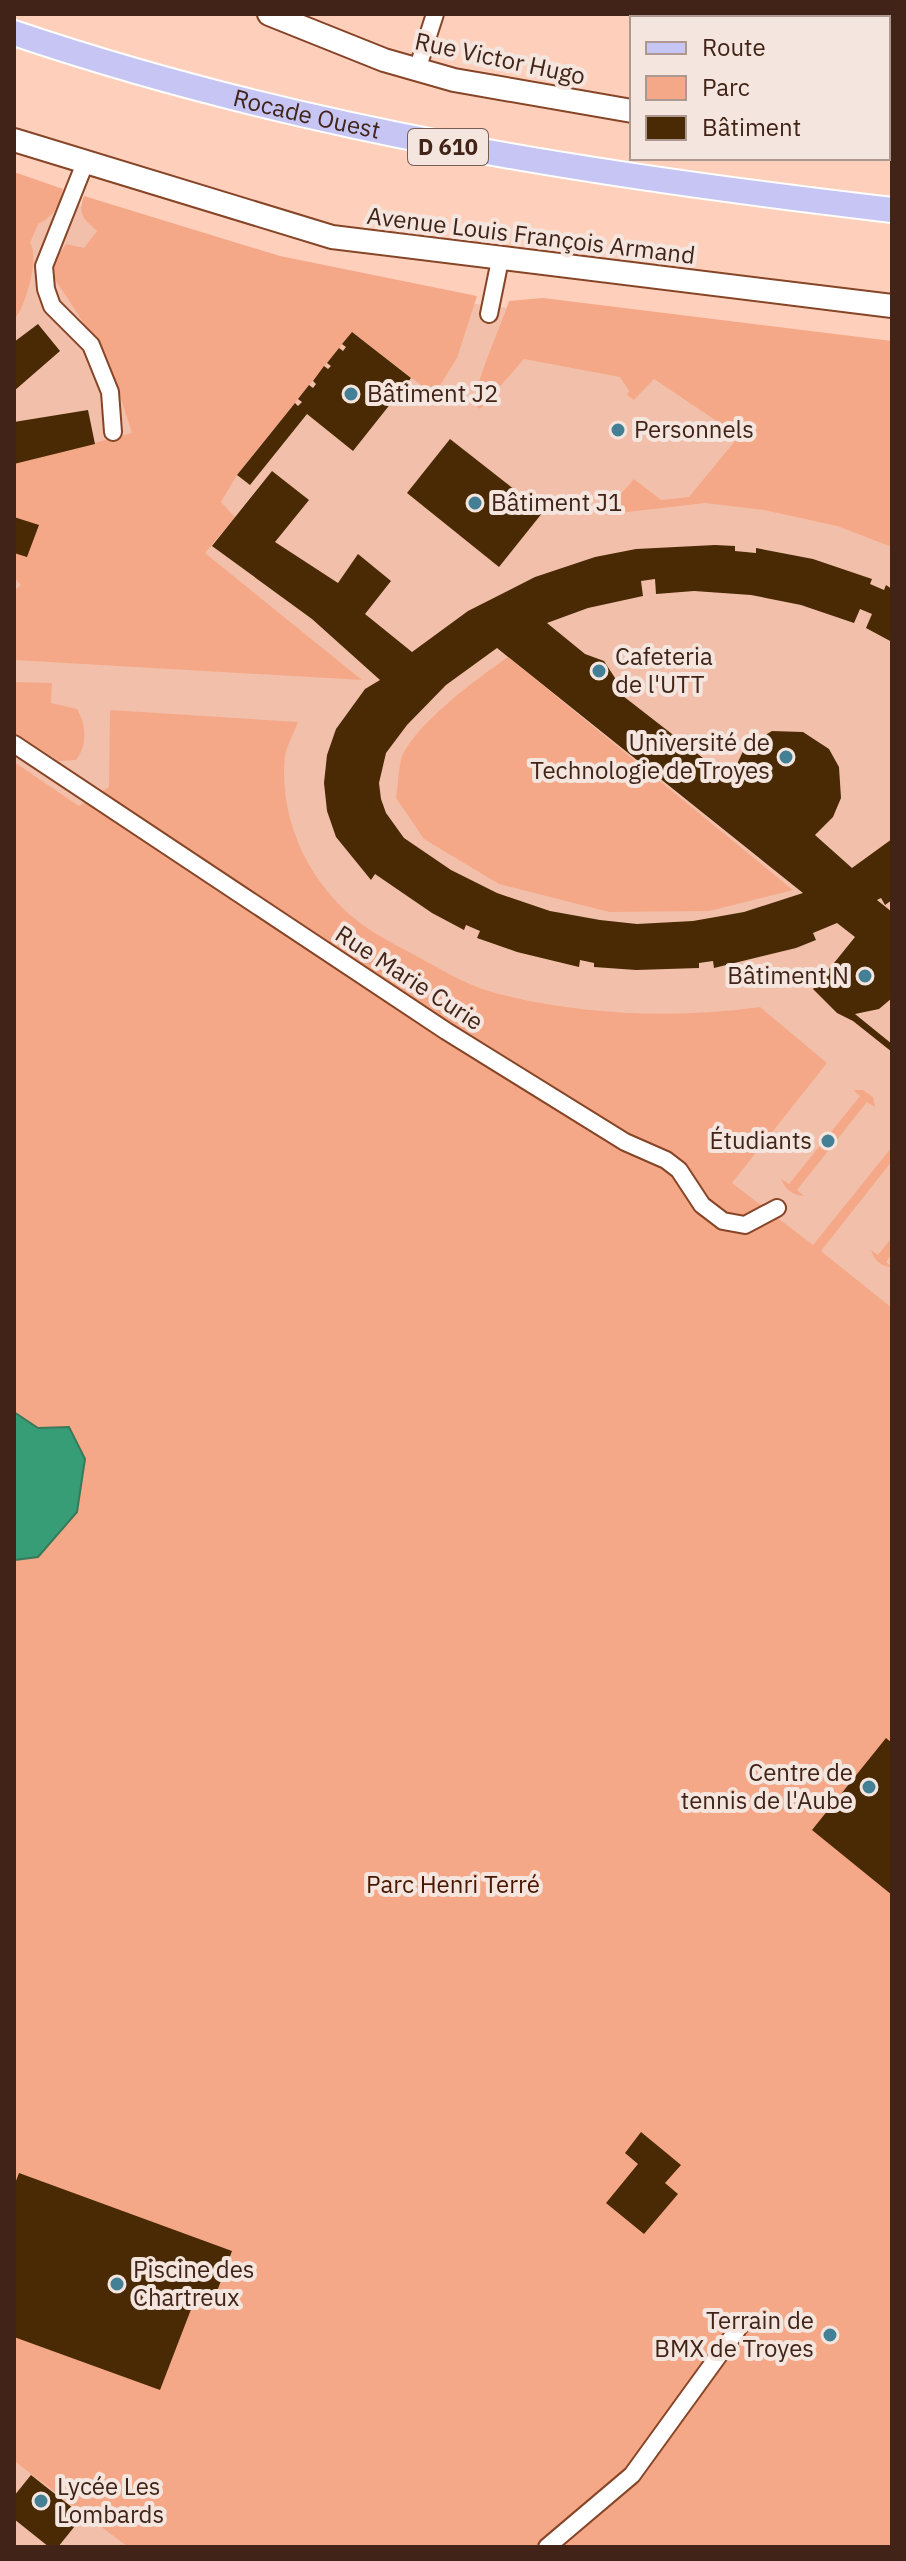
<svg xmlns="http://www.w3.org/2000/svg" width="906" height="2561" viewBox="0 0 906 2561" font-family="'IBM Plex Sans',sans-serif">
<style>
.built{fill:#f2c0aa}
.green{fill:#f5a887}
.water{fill:#379d77;stroke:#3a795a;stroke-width:2}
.building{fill:#492a05;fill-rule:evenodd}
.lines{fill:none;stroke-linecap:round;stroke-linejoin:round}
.street-casing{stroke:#864527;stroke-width:20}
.secondary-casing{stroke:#864527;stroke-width:26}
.primary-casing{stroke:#fff;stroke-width:28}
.street{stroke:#fff;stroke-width:16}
.secondary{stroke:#fff;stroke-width:22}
.primary{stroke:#c6c5f4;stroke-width:24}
.poi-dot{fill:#438096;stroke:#f4e5de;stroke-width:3}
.labels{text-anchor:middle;stroke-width:8;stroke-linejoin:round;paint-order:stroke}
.shield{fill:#f4e5de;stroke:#775e53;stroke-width:2}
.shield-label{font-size:22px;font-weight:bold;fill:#412417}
.street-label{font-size:24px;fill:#412417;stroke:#f4e5de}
.poi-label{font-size:24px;fill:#412417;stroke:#f4e5de;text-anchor:start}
.park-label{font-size:24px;fill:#491700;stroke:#f4e5de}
</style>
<rect width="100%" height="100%" fill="#fed0bc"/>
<g class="built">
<path d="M14,184L266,266L405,295L892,356V1364L14,779Z"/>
<path d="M14,2461L103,2526L128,2547H14Z"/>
</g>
<g class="green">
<path d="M14,172L63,189C59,206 54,216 38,224L30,243C40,256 26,307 14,320Z"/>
<path d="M84,196L280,256L477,296L457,358L434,395L352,332L237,475L221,502L235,517L205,553L362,680L14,660V591L21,585L14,578V553L39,526L14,517V464L132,433L108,360L54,278V262L66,244L84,248L97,231C84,219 77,214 84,196Z"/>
<path d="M543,298L892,341V547L837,526L764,510L705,503L602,515L603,504H612L634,479L661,500L689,497L739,436L654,379L634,400L627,395L629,391L620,377L524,359L480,409L475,405C471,392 503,321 509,301Z"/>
<path d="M508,657L793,890L709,911L609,912L499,884L424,839L396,798C398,786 398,772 401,760C411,727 479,677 508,657Z"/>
<path d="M14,682L52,683L51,703L77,709C86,723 88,746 76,760L59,761L14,733Z"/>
<path d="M110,710L298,722C294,733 287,745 285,756C278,823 313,892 369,929C385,940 404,949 422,959C445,972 473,988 499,994C585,1015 672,1019 760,1007L827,1063L732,1183L813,1245L892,1147V1161L821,1251L892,1308V2547H128L14,2461V762L79,806L109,787Z"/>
<path d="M853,1090H863L873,1097L875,1107L867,1102L797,1190L804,1196C792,1195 785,1189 781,1179L789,1184L860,1096Z"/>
<path d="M892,1237V1254L886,1262L892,1267C881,1267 874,1260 871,1250L878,1255Z"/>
</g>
<path class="water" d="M14,1412L38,1428L69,1427L85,1459L77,1512L38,1557L14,1560Z"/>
<g class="building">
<path d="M38,324L60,351L14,391V342Z"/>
<path d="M352,332L411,378L353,451L307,414L250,485L237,475L295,403L298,406L302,402L298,399L309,385L313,388L316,384L313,381L324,366L328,369L331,366L327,363L339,348L343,351L346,347L342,344Z"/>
<path d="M88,410L95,444L14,464V422Z"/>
<path d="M450,439L543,512L499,567L407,493Z"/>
<path d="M272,471L309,500L275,542L338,583L358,554L391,581L365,614L412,652L468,611L535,577L595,557L636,549L715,545L735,546V551L756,553V548L813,559L872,579L870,584L884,590L886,585L892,589V642L866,628L872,614L860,609L854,623L801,605L751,595L694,591L656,594L655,579L641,581L643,596L588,608L547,623L585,654L604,661L615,678L614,689L730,779L745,747L772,731L803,732L829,749L839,767L841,798L833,817L815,835L852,868L892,839V900L885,905L881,898L877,900L892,912V998L879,1009L855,1014L892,1044V1052L853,1021L837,1013L813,989L855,937L837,923L813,933L816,940L796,948L714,968L713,961L699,963V968L636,970L594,967V963L580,960L579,967L517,952L477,938L480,931L466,925L464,930L432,913L375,874L371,880L336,837L327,811L324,783L327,755L336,729L365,689L380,680L312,619L212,546ZM497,648L562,700L803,893L744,912L693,921L637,924L600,920L550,911L497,893L451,870L404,838L386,813L381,799L379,783L386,753L407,725L446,685Z"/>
<path d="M14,517L39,525L27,557L14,553Z"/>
<path d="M886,1738L892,1743V1895L812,1830Z"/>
<path d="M641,2132L681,2165L665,2183L678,2194L644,2234L606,2203L638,2164L625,2153Z"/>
<path d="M19,2173L232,2251L212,2305L195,2299L160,2390L14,2337V2186Z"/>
<path d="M31,2475L83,2516L58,2547H49L14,2519V2496Z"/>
</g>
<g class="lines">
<defs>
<g id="street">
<path d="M828,18L830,14"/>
<path d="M417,70L435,14"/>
<path d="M85,163L44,266L46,289L52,306L91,345L110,392L113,432"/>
<path d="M489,314L500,260"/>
<path d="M14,744L446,1031L625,1142L666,1160L679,1170L702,1205L723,1221L745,1225L777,1208"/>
<path d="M547,2547L632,2475L740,2326"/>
</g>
<g id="secondary">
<path d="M269,14L384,60L454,80L632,111"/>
<path d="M14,140L332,237L892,306"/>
<path d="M888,144H892"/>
</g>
<g id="primary">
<path id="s1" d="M14,33C301,130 592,175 892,210"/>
</g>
</defs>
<use href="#street" class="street-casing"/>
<use href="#secondary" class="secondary-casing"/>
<use href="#primary" class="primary-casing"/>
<use href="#street" class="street"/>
<use href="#secondary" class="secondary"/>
<use href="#primary" class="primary"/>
</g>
<g class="poi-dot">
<circle cx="351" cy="394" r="8"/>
<circle cx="618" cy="430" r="8"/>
<circle cx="475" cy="503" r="8"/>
<circle cx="599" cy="671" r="8"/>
<circle cx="786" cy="757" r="8"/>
<circle cx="865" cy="976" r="8"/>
<circle cx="828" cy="1141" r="8"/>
<circle cx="869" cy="1787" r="8"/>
<circle cx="117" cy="2284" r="8"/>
<circle cx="830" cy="2335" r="8"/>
<circle cx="41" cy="2501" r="8"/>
</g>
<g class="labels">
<rect class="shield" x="408" y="129" width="80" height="36" rx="6"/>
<g class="shield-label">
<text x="448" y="155">D 610</text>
</g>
<g class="street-label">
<text transform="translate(500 59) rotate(12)" y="8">Rue Victor Hugo</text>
<text dy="8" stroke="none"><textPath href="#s1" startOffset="304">Rocade Ouest</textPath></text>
<text transform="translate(531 236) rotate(7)" y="8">Avenue Louis François Armand</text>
<text transform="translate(409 978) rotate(33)" y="8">Rue Marie Curie</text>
</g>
<g class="poi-label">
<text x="367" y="402">Bâtiment J2</text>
<text x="634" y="438">Personnels</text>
<text x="491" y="511">Bâtiment J1</text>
<text x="615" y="665">Cafeteria<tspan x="615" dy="28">de l'UTT</tspan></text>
<text x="770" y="751" text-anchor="end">Université de<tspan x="770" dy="28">Technologie de Troyes</tspan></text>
<text x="849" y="984" text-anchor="end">Bâtiment N</text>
<text x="812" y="1149" text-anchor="end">Étudiants</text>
<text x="853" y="1781" text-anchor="end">Centre de<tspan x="853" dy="28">tennis de l'Aube</tspan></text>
<text x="133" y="2278">Piscine des<tspan x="133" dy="28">Chartreux</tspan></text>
<text x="814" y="2329" text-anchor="end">Terrain de<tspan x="814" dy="28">BMX de Troyes</tspan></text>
<text x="57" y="2495">Lycée Les<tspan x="57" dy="28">Lombards</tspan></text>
</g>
<g class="park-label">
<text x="453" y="1893">Parc Henri Terré</text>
</g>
</g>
<rect width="906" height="2561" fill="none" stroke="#412417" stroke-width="32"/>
<rect x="630" y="16" width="260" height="144" fill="#f4e5de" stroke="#ac988e" stroke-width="2"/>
<rect x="646" y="42" width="40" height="12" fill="#c6c5f4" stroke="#ac988e" stroke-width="2"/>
<text x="702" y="56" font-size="24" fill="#412417">Route</text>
<rect x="646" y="76" width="40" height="24" fill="#f5a887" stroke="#ac988e" stroke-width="2"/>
<text x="702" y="96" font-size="24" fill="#412417">Parc</text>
<rect x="646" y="116" width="40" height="24" fill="#492a05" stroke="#ac988e" stroke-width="2"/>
<text x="702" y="136" font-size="24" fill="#412417">Bâtiment</text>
</svg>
